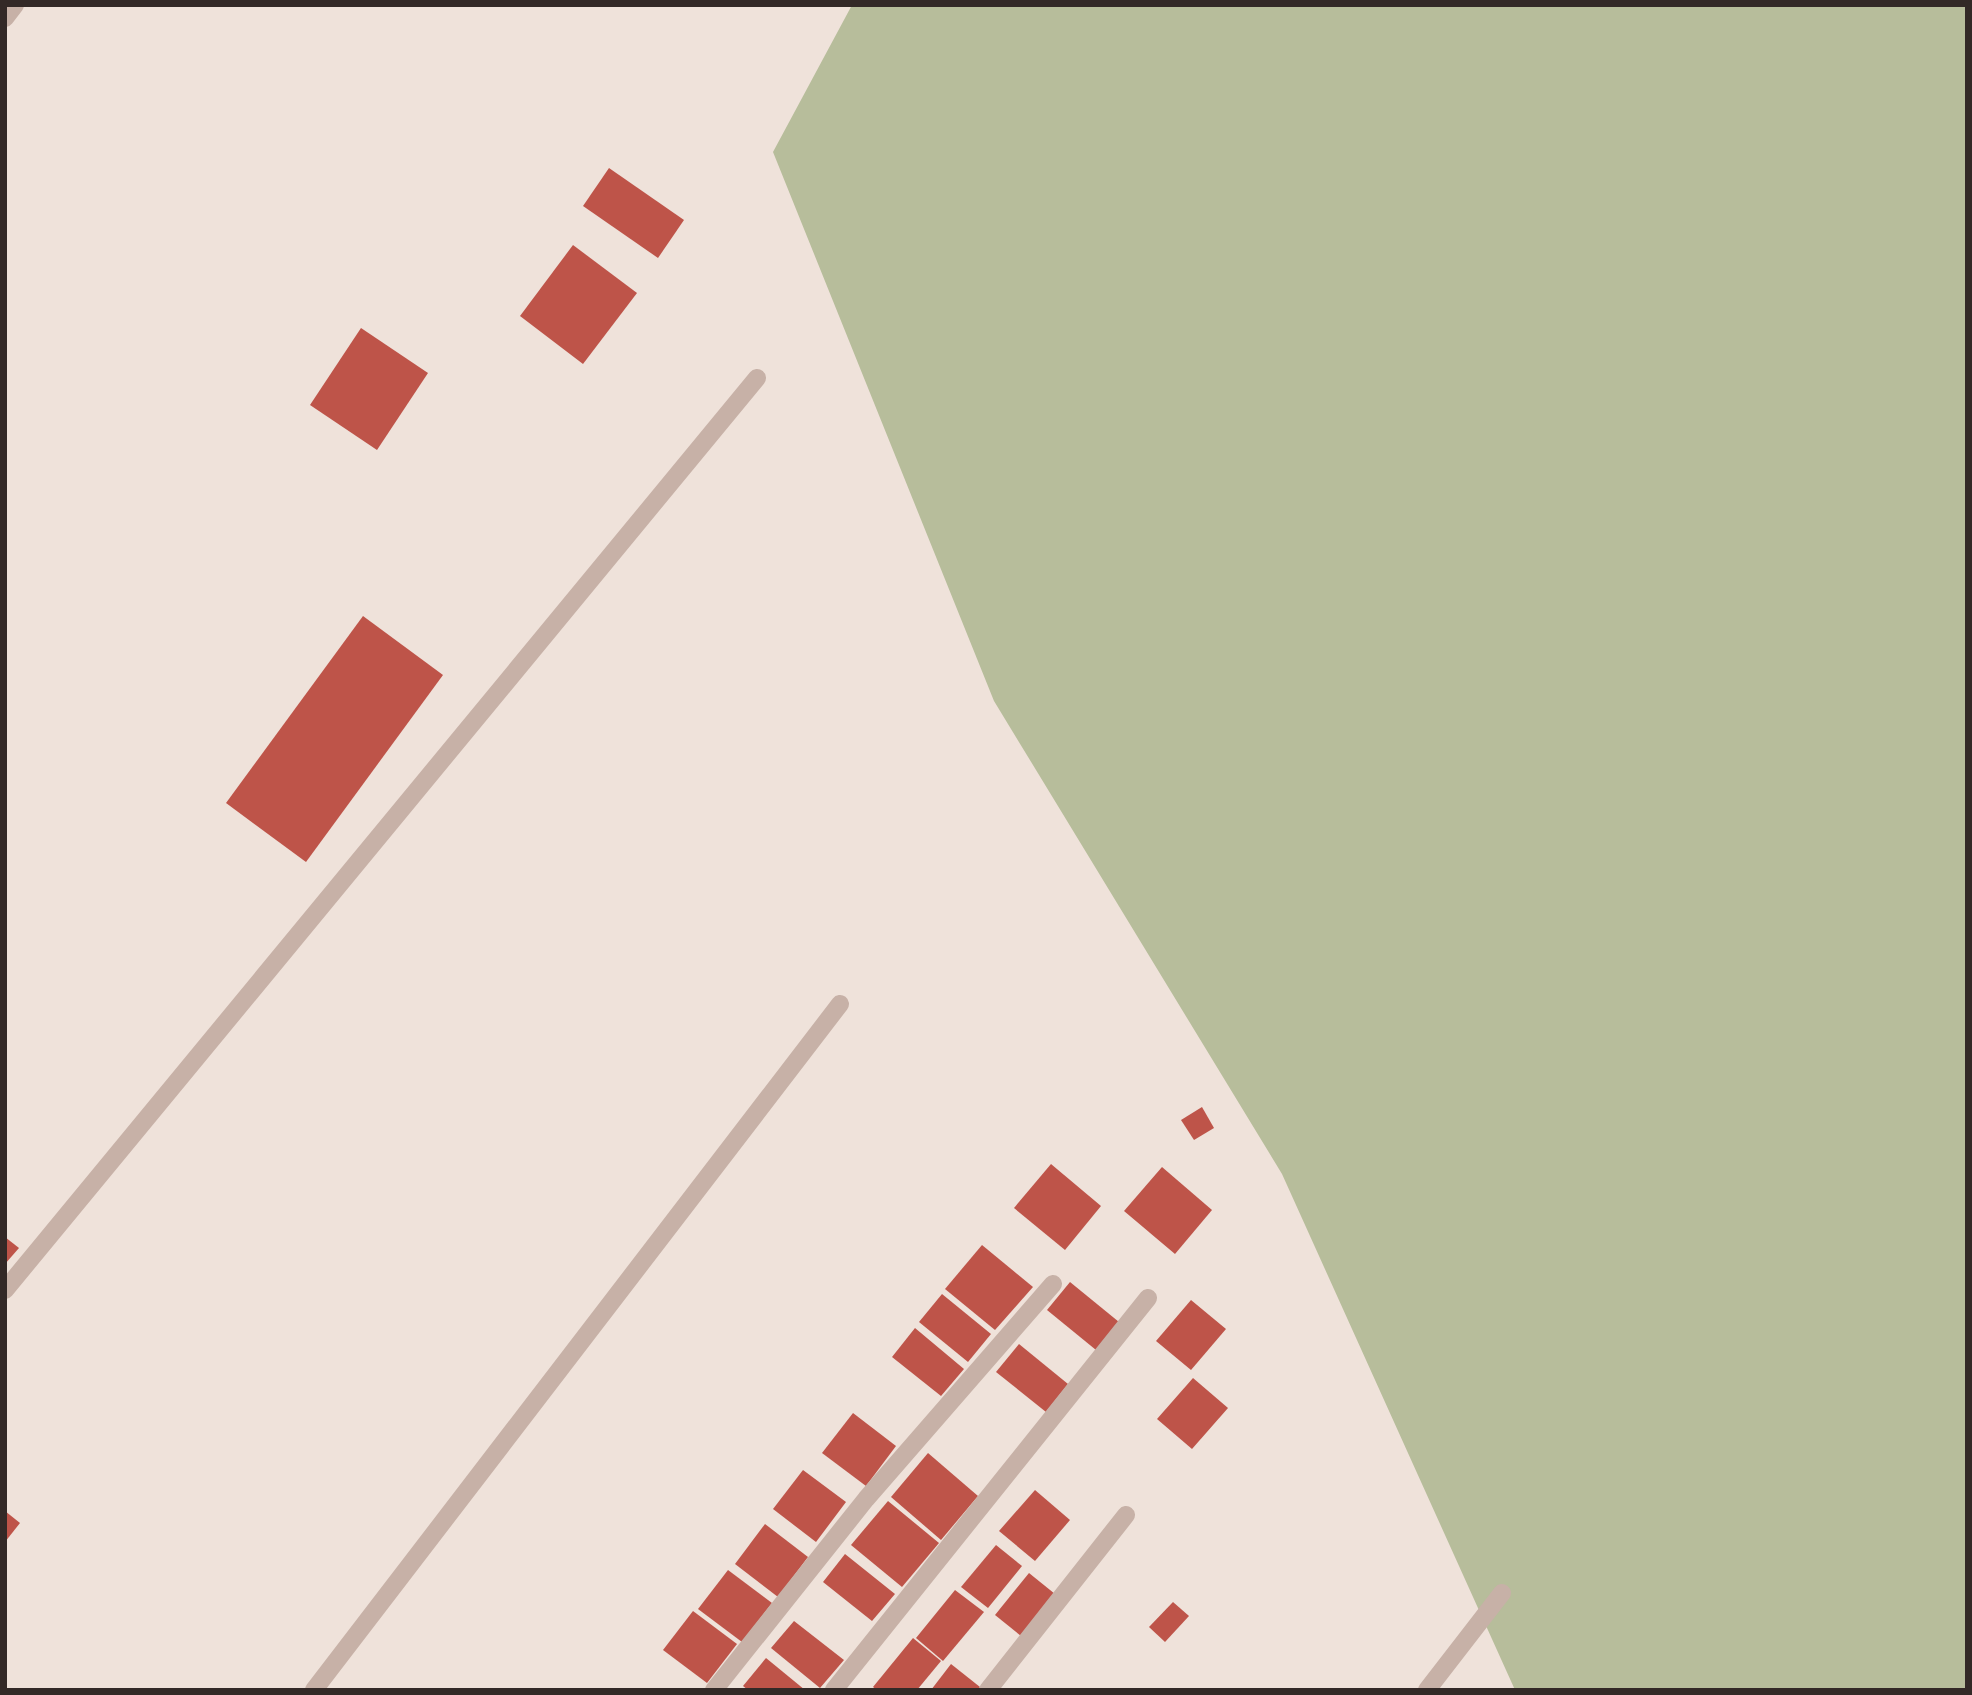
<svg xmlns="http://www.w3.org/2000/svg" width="1972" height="1695" viewBox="0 0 1972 1695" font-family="Rubik,sans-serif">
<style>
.green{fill:#b7bd9b}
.building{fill:#be5449}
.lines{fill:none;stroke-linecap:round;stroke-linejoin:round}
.minor{stroke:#c7b1a7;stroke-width:18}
</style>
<rect width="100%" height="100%" fill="#efe2da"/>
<path class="green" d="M852,5H1967V1690H1515L1282,1174L994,701L773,152Z"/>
<g class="building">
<path d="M609,168L684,220L658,258L583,206Z"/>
<path d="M573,245L637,293L583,364L520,316Z"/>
<path d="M361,328L428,373L377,450L310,405Z"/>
<path d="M363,616L443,675L306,862L226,803Z"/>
<path d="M1202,1107L1214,1128L1194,1140L1181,1120Z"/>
<path d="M1051,1164L1101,1206L1065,1250L1014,1208Z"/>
<path d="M1162,1167L1212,1210L1175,1254L1124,1211Z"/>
<path d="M5,1237L19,1248L5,1264Z"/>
<path d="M982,1245L1033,1287L995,1330L945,1289Z"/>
<path d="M1070,1282L1119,1322L1096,1350L1047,1310Z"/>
<path d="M942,1294L991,1334L968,1362L919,1322Z"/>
<path d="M1191,1300L1226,1329L1191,1370L1156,1341Z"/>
<path d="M915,1328L964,1369L941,1396L892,1357Z"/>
<path d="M1019,1344L1068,1384L1046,1412L996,1372Z"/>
<path d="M1193,1378L1228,1408L1192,1449L1157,1419Z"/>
<path d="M853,1413L896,1446L866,1486L822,1453Z"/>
<path d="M928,1453L978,1496L941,1540L891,1497Z"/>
<path d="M803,1470L846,1502L816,1542L773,1509Z"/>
<path d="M1035,1490L1070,1520L1035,1561L999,1531Z"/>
<path d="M888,1501L939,1543L902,1587L851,1545Z"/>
<path d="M5,1511L20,1523L5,1542Z"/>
<path d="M765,1524L808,1557L778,1597L735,1564Z"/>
<path d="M996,1545L1022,1566L988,1608L961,1587Z"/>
<path d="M845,1554L895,1594L872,1621L823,1582Z"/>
<path d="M728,1570L772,1603L742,1642L698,1609Z"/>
<path d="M1029,1573L1055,1594L1021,1636L995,1615Z"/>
<path d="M955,1590L984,1612L943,1661L916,1638Z"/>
<path d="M1173,1602L1189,1616L1165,1642L1149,1627Z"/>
<path d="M693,1611L737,1644L707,1683L663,1650Z"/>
<path d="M794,1621L844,1660L820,1688L771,1648Z"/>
<path d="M913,1638L941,1661L917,1690H877L873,1687Z"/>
<path d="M766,1658L805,1690H748L743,1686Z"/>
<path d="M951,1664L980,1687L978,1690H931Z"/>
</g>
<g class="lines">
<g class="minor">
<path d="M5,18L15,5"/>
<path d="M5,1290L757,378"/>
<path d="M314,1690L840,1004"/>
<path d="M714,1690L866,1499L1053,1284"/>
<path d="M834,1690L1148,1298"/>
<path d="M988,1690L1126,1515"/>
<path d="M1427,1690L1502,1593"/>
</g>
</g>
<rect width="1972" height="1695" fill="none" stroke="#332927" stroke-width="14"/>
</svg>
